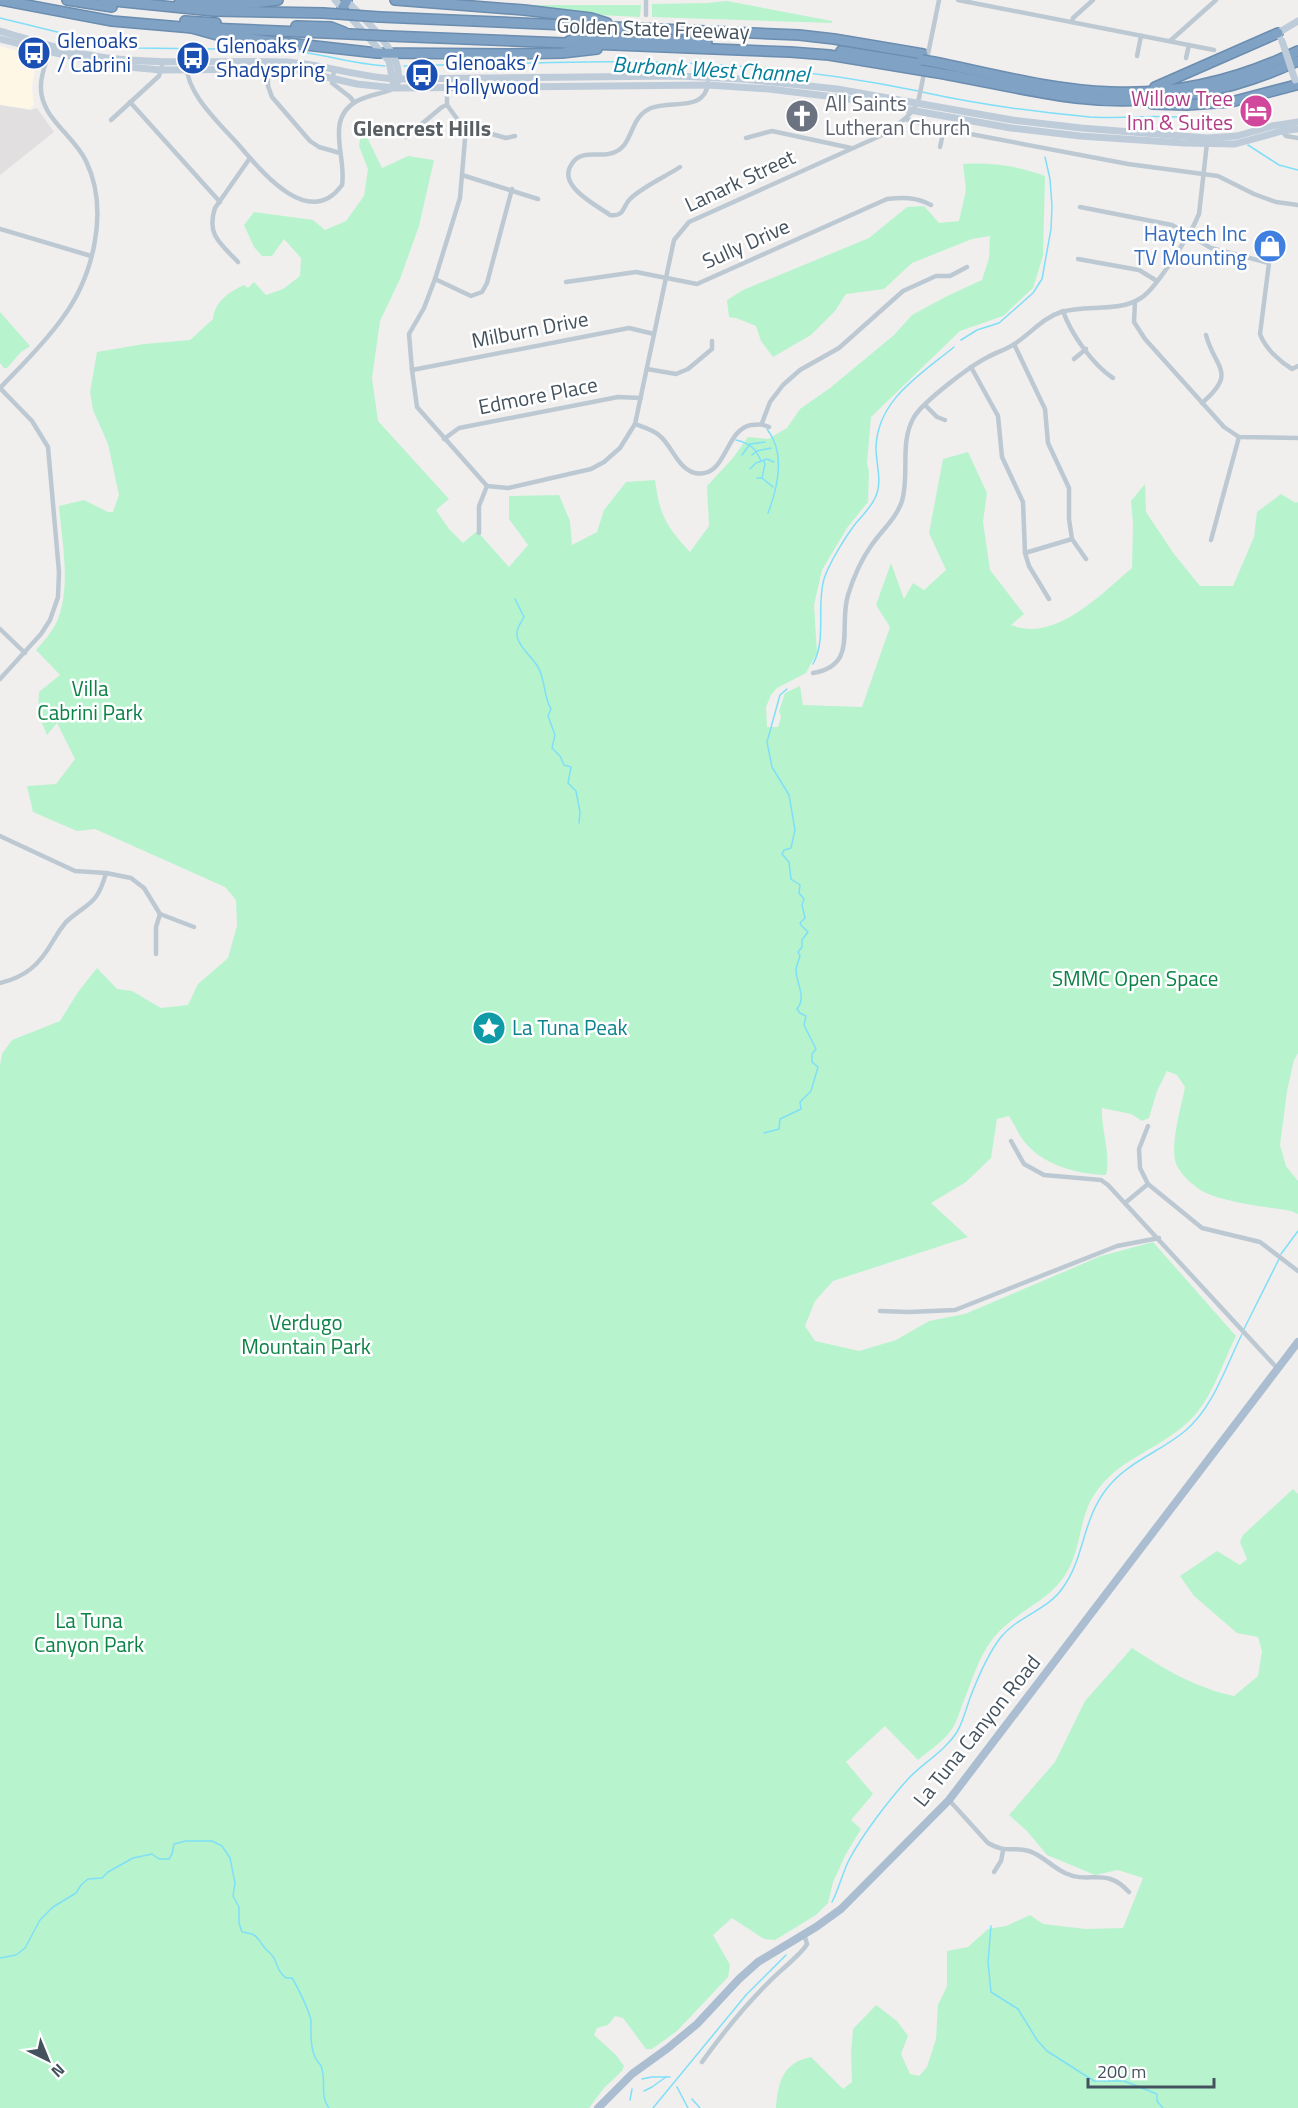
<svg xmlns="http://www.w3.org/2000/svg" width="1298" height="2108" viewBox="0 0 1298 2108" font-family="'Titillium Web',sans-serif">
<style>
.commercial{fill:#fef7e5}
.education{fill:#e2dfe0}
.green{fill:#b7f4ce}
.lines{fill:none;stroke-linecap:round;stroke-linejoin:round}
.stream{stroke:#7fdff7;stroke-width:1.5}
.highway-casing{stroke:#6b8daf;stroke-width:12}
.street{stroke:#bdc9d2;stroke-width:4.5}
.secondary{stroke:#beccda;stroke-width:7}
.primary{stroke:#abbed1;stroke-width:8}
.highway{stroke:#80a2c4;stroke-width:9}
.highway-bridge-casing{stroke:#6b8daf;stroke-width:12;stroke-linecap:butt}
.secondary-bridge{stroke:#beccda;stroke-width:7}
.highway-bridge{stroke:#80a2c4;stroke-width:9}
.labels{text-anchor:middle;stroke-width:5;stroke-linejoin:round;paint-order:stroke}
.street-label{font-size:21px;fill:#44525e;stroke:#fff}
.transit-label{font-size:21px;fill:#164399;stroke:#fff;text-anchor:start}
.hotel-label{font-size:21px;fill:#b23c85;stroke:#fff;text-anchor:end}
.worship-label{font-size:21px;fill:#5b616d;stroke:#fff;text-anchor:start}
.shop-label{font-size:21px;fill:#366cbe;stroke:#fff;text-anchor:end}
.park-label{font-size:21px;fill:#0b8346;stroke:#fff}
.culture-label{font-size:21px;fill:#0d838f;stroke:#fff;text-anchor:start}
.water-label{font-size:22px;font-style:italic;fill:#037f9c;stroke:#fff}
.neighbourhood-label{font-size:22px;font-weight:bold;fill:#5a5f64;stroke:#fff}
</style>
<rect width="100%" height="100%" fill="#f1eeee"/>
<path class="commercial" d="M0,46L30,54L36,60L32,88L34,105L30,109L0,105Z"/>
<path class="education" d="M0,105L30,110L37,108L54,132L0,175Z"/>
<g class="green">
<path d="M727,1L832,21V23L652,17V4L707,3Z"/>
<path d="M529,5H641L640,17L581,14Z"/>
<path d="M362,127L382,168L408,156L434,160L419,226L400,279L380,321L372,378L378,421L449,499L436,510L449,529L463,543L477,531L509,567L528,545L509,519V496L559,495L570,521L572,545L597,532L604,510L626,482L655,480C660,516 666,526 690,552L709,526L707,486L732,459L748,437L768,439L787,428L800,409L830,388L894,335L912,315L947,296L982,280L989,258L990,236L972,239L912,263L884,289L846,294L835,311L811,335L773,357L761,341L756,326L736,318L729,317L727,300L743,290L869,238L907,207L924,206L939,223L959,221L966,190L963,164C994,162 1016,166 1045,176L1043,256L1033,288L1003,316L960,331L871,417L867,464L869,471L868,502L847,528L822,570L814,605L817,653L806,673L777,688L771,695L766,707L767,727H778L781,717L779,711L785,693L800,686L803,705L862,707L890,627L876,605L891,563L904,599L913,583L924,590L946,570L929,533L943,459L968,452L987,493L983,522L990,570L1024,614L1011,625C1055,643 1101,594 1132,568L1133,523L1131,501L1145,484L1146,512L1174,554L1200,586H1233L1254,537L1257,512L1281,494L1296,503L1298,502V1053L1294,1060L1287,1091L1280,1145L1286,1166L1298,1181V1214L1291,1211C1264,1206 1232,1204 1206,1193C1195,1188 1177,1172 1175,1160C1171,1140 1181,1108 1185,1087L1177,1075L1167,1071L1157,1091L1149,1118L1142,1121L1131,1114L1102,1108C1101,1130 1111,1153 1106,1175C1076,1174 1042,1165 1023,1140C1018,1133 1014,1124 1009,1116L997,1119L991,1158L966,1182L931,1203L968,1237L833,1281L815,1301L805,1326L815,1341L859,1351L896,1340L929,1321L965,1314L1101,1256L1153,1242L1236,1336C1222,1364 1211,1402 1187,1423C1157,1451 1118,1458 1094,1495C1079,1518 1081,1549 1067,1572C1050,1601 1018,1610 996,1635C979,1654 971,1684 961,1708C958,1717 955,1726 949,1733C941,1743 928,1751 918,1760L885,1726L846,1762L873,1794L851,1820L861,1829L846,1854L833,1882L828,1903L816,1915L775,1940L764,1939L732,1918L713,1935L730,1965L728,1977L677,2031L652,2049H646L623,2018L615,2016L608,2025L597,2028L594,2035L616,2055L624,2066L622,2071L604,2088L589,2108H0V1065L2,1054L12,1040L60,1021L78,992L97,968L117,989L132,991L161,1008L188,1005L198,984L228,958L237,926L236,900L225,887L95,829L77,831L33,812L27,786L56,784L75,759L57,723L47,735L38,713L39,692L60,675L36,650C44,641 53,631 58,619C71,584 62,543 59,506L84,500L108,512H113L119,495L108,444L93,410L90,392L97,352L144,344L190,340L213,319C215,301 229,292 244,285L248,288L254,282L266,295L283,289L300,276L301,258L284,239L272,256H262L254,247L244,225L254,212L313,220L325,230L346,221L364,196L368,169L359,146Z"/>
<path d="M0,312L30,346L21,352L7,368H4L0,363Z"/>
<path d="M1293,1489L1298,1494V2108H776C778,2081 783,2063 811,2057L843,2089L852,2082L851,2053L853,2029L876,2005L897,2021L908,2036L901,2054L910,2074L919,2076L927,2067L936,2039L938,2005L947,1986V1951L968,1947L988,1929L1006,1926L1030,1915L1043,1924L1086,1929L1123,1928L1143,1878L1118,1870L1095,1875L1047,1855L1027,1831L1009,1815L1055,1762L1085,1701L1132,1648C1164,1669 1196,1688 1234,1696L1258,1676L1262,1651L1258,1637L1237,1633L1194,1596L1180,1576L1217,1551L1240,1565L1247,1559L1240,1542L1243,1535Z"/>
</g>
<g class="lines">
<g class="stream">
<path d="M0,18L90,40L136,48L287,50C320,53 352,64 385,66"/>
<path d="M404,66C503,64 602,59 701,64C774,67 846,76 918,91"/>
<path d="M922,92C977,104 1034,112 1090,117C1137,120 1186,108 1229,131"/>
<path d="M1248,145L1279,165L1298,170"/>
<path d="M961,340L977,330L999,323L1033,293L1042,279L1051,229L1052,206L1050,179L1045,157"/>
<path d="M767,429C786,453 778,487 768,513"/>
<path d="M736,440C749,443 756,448 761,461"/>
<path d="M742,455L750,444L765,442"/>
<path d="M752,455L757,451L771,448"/>
<path d="M750,469L756,463L767,459L774,462"/>
<path d="M757,478H762L773,487"/>
<path d="M762,478L765,464L764,461"/>
<path d="M515,599L524,617C521,623 516,628 517,635C518,646 532,657 538,667C546,681 543,696 551,709L548,716L555,735L552,748L560,756L564,765L571,767L568,783L576,791L580,812L579,823"/>
<path d="M813,664C827,639 816,606 824,579C829,563 846,536 856,523C863,515 871,507 875,498C883,482 876,465 876,448C877,400 920,375 954,347"/>
<path d="M764,1133L779,1129L780,1119L801,1109L800,1102L811,1091L818,1067L812,1062V1054L816,1049L804,1025L806,1016L800,1013L797,1009C807,997 796,983 796,970C796,966 799,960 800,956L798,952L802,947V940L808,932L801,925L800,923L805,918L802,905L804,899L799,893L800,885L791,879L789,862L782,854L784,850L791,848L795,830L789,795L772,767L767,742L780,695L787,689"/>
<path d="M1281,1254L1298,1231"/>
<path d="M1244,1329L1279,1259"/>
<path d="M832,1902C839,1889 842,1874 849,1860C862,1835 889,1800 908,1779C923,1763 945,1751 957,1732C963,1722 966,1709 970,1698C978,1677 987,1655 1001,1637C1018,1616 1049,1610 1064,1586C1085,1556 1082,1519 1108,1487C1129,1461 1160,1452 1185,1431C1213,1408 1226,1366 1242,1334"/>
<path d="M991,1926L988,1962L991,1992L1018,2009L1037,2040L1047,2051L1094,2081H1124L1157,2094V2101L1163,2108"/>
<path d="M0,1958L16,1955L25,1948L40,1920L53,1907L76,1893L81,1885L88,1879L102,1878L108,1872L133,1858L152,1854L159,1859H169L172,1854L174,1844L186,1841H212L222,1846L230,1858L235,1883L233,1896L239,1907V1923L242,1932C257,1934 256,1936 264,1947C267,1951 272,1954 274,1958C278,1967 278,1971 286,1978H292C297,1986 310,2012 311,2021C311,2033 310,2048 316,2059C317,2062 320,2063 321,2066C327,2080 319,2096 329,2108"/>
<path d="M642,2079L652,2077H670"/>
<path d="M677,2087L688,2108"/>
<path d="M644,2091L652,2087L666,2077"/>
<path d="M692,2099L700,2108"/>
<path d="M630,2100L632,2089"/>
<path d="M653,2108L746,1995L786,1955"/>
</g>
<defs>
<g id="highway">
<path d="M0,0L112,21L193,28"/>
<path d="M67,0L112,7"/>
<path d="M104,0L213,11L323,13"/>
<path d="M395,0L524,10L591,18L607,23"/>
<path d="M179,3H254L278,0"/>
<path d="M342,9L347,0"/>
<path d="M380,17L799,35L834,39L923,54"/>
<path d="M185,21L216,23"/>
<path d="M296,26L331,27L344,32"/>
<path d="M188,27L217,35L377,53L507,54L562,53L597,49"/>
<path d="M207,28L349,34"/>
<path d="M388,36L790,52L829,55L920,70"/>
<path d="M566,43L576,37L707,43"/>
<path d="M841,51L921,64"/>
<path d="M934,62C993,74 1052,90 1111,92C1176,95 1240,79 1298,51"/>
<path d="M932,72C980,80 1028,92 1076,98C1153,107 1228,93 1298,61"/>
<path d="M1155,87L1278,33"/>
<path d="M1152,104L1187,105L1231,102L1296,85"/>
</g>
</defs>
<use href="#highway" class="highway-casing"/>
<g class="street">
<path d="M646,0V15"/>
<path d="M958,0L1214,50"/>
<path d="M1072,22L1073,18L1093,0"/>
<path d="M1170,41L1216,0"/>
<path d="M1137,56L1141,36"/>
<path d="M1186,58L1189,45"/>
<path d="M187,63C184,91 219,123 237,143C259,168 308,232 342,185C347,157 324,119 357,101C368,95 381,94 393,89"/>
<path d="M268,63V86L272,97L310,141L319,147L340,153"/>
<path d="M334,71L332,83L350,97L354,102"/>
<path d="M447,87V105L463,127L465,139L460,198L435,279L424,308L409,334L412,370L417,407L487,486L479,506V533"/>
<path d="M130,102L220,202"/>
<path d="M905,119L944,129L1128,164L1218,176L1254,194L1276,202L1298,205"/>
<path d="M111,120L159,76L163,62"/>
<path d="M463,127H467L506,138L515,136"/>
<path d="M1282,131L1286,136L1298,138"/>
<path d="M406,137L442,107L447,105"/>
<path d="M746,138L772,131L851,148"/>
<path d="M940,147L944,129"/>
<path d="M680,167C665,177 642,187 630,199C622,207 625,217 610,215C596,205 560,187 570,167C572,163 575,159 579,157C589,151 603,158 615,152C634,144 629,117 651,108C672,100 705,112 708,83"/>
<path d="M462,175L538,199"/>
<path d="M1080,207L1172,225L1211,248L1269,263L1260,334C1265,348 1279,361 1292,369L1298,366"/>
<path d="M0,229L91,256"/>
<path d="M1078,259L1139,270L1157,281"/>
<path d="M238,262C221,244 206,235 215,208L250,158"/>
<path d="M435,279L471,296L482,292L487,283L512,189"/>
<path d="M566,282L636,272L697,284L887,199C903,197 916,197 931,205"/>
<path d="M1135,302L1134,322L1145,339L1224,427L1239,437L1298,438"/>
<path d="M1063,311C1071,334 1093,365 1113,378"/>
<path d="M1014,344L1045,409L1048,443L1069,488V519L1072,539L1086,559"/>
<path d="M1074,359L1086,349"/>
<path d="M971,367L998,416L1002,457L1023,502L1025,553L1029,566L1049,599"/>
<path d="M647,369L676,374L688,369L712,349V341"/>
<path d="M412,370L629,328L654,334"/>
<path d="M0,388C21,366 43,345 61,320C93,278 110,211 86,161C73,134 39,117 41,85C41,73 47,61 50,50"/>
<path d="M0,388L32,421L48,447L59,572L58,597L50,620L41,634L0,679"/>
<path d="M1202,403C1238,372 1215,369 1206,335"/>
<path d="M925,405L937,417L945,420"/>
<path d="M762,423L770,402L783,385L800,370L839,348L903,291L936,276H950L967,267"/>
<path d="M635,424C643,427 654,430 660,436C672,446 678,469 695,473C727,479 724,430 751,425C759,424 763,424 769,427"/>
<path d="M444,439L459,428L618,397L641,398"/>
<path d="M487,486L508,488L591,469L604,462L620,448L635,424L674,240L689,222L880,136C896,125 913,117 919,98L939,0"/>
<path d="M1211,540L1239,437"/>
<path d="M1025,553L1072,539"/>
<path d="M0,629L25,653"/>
<path d="M813,673C859,665 838,627 848,595C853,579 861,560 871,546C881,531 896,519 902,501C910,474 899,443 914,417C924,401 970,366 988,357C997,352 1008,349 1016,343C1032,332 1043,318 1061,312C1086,304 1118,313 1141,298C1156,289 1184,242 1194,225L1199,214L1207,143"/>
<path d="M0,836L75,871L106,873L131,878L144,888L160,914L194,927"/>
<path d="M156,954V927L160,914"/>
<path d="M0,983C26,977 40,964 53,941C57,934 61,928 66,922C88,902 97,906 106,873"/>
<path d="M1148,1126L1139,1149L1140,1168L1148,1184L1202,1228L1260,1242L1298,1271"/>
<path d="M1011,1141L1024,1164L1044,1175L1101,1180L1108,1185L1277,1368"/>
<path d="M1125,1203L1148,1184"/>
<path d="M880,1311L909,1312L955,1310L1117,1246L1159,1238"/>
<path d="M949,1800L988,1843C1007,1854 1012,1846 1029,1851C1042,1855 1052,1867 1065,1873C1090,1885 1105,1866 1129,1892"/>
<path d="M994,1872L1001,1861L1003,1851"/>
<path d="M702,2062C722,2034 743,2008 768,1983C777,1973 803,1953 807,1944L804,1934"/>
</g>
<g class="secondary">
<path d="M335,0L389,61L393,82"/>
<path d="M346,0C363,18 407,56 397,83"/>
<path d="M0,31C35,41 71,53 107,58C166,65 226,60 286,62C324,64 360,78 399,79L677,76L742,79L837,89L1012,120L1081,128L1207,138L1237,136L1272,126L1298,122"/>
<path d="M1279,36L1278,33L1298,21"/>
<path d="M0,39L56,53L117,66L161,70L290,69L357,84L395,88L708,85L769,89L843,98L1011,128L1080,136L1184,143L1235,144L1282,131L1298,129"/>
</g>
<path class="primary" d="M598,2108L632,2074L668,2048L697,2024L739,1979L758,1962L816,1927L841,1909L949,1800L1298,1342"/>
<use href="#highway" class="highway"/>
<defs>
<g id="highway-bridge">
<path d="M323,13L380,17"/>
<path d="M349,34L388,36"/>
<path d="M922,60L934,62"/>
<path d="M920,70L932,72"/>
</g>
</defs>
<use href="#highway-bridge" class="highway-bridge-casing"/>
<path class="secondary-bridge" d="M1282,41L1295,80"/>
<use href="#highway-bridge" class="highway-bridge"/>
</g>
<defs>
<symbol id="bus-disc" viewBox="-11 -11 22 22"><circle r="9.5" fill="#1a4fb4" stroke="#fff"/><path d="M-5-6H5V4H4V6H2V4H-2V6H-4V4H-5ZM-3.5-4V0h7V-4ZM-3.5 1.2v1.5H-2V1.2ZM2 1.2v1.5H3.5V1.2Z" fill="#fff"/></symbol>
<symbol id="hotel-disc" viewBox="-11 -11 22 22"><circle r="9.5" fill="#d1479c" stroke="#fff"/><path d="M-6-4.5h1.5V1H6V5H4.5V3h-9V5H-6ZM-4 0a1.8 1.8 0 1 1 3.6 0ZM.5 0V-2.5h3Q6-2.5 6 0Z" fill="#fff"/></symbol>
<symbol id="church-disc" viewBox="-11 -11 22 22"><circle r="9.5" fill="#6b7280" stroke="#fff"/><path d="M-1.2-6h2.4v3.5h3.3v2.4h-3.3V6h-2.4V-.1h-3.3v-2.4h3.3Z" fill="#fff"/></symbol>
<symbol id="shop-disc" viewBox="-11 -11 22 22"><circle r="9.5" fill="#3f7fe0" stroke="#fff"/><path d="M-5-2.5h2.3a2.7 3.5 0 0 1 5.4 0H5L5.5 6h-11ZM-1.5-2.5h3a1.5 2.3 0 0 0-3 0Z" fill="#fff"/></symbol>
<symbol id="sight-disc" viewBox="-11 -11 22 22"><circle r="9.5" fill="#0f9aa8" stroke="#fff"/><path d="M0-6L1.8-2.2L6-1.7L2.9 1.2L3.7 5.4L0 3.3L-3.7 5.4L-2.9 1.2L-6-1.7L-1.8-2.2Z" fill="#fff"/></symbol>
</defs>
<g fill-rule="evenodd">
<use href="#bus-disc" x="15" y="34" width="38" height="38"/>
<use href="#bus-disc" x="174" y="39" width="38" height="38"/>
<use href="#bus-disc" x="403" y="56" width="38" height="38"/>
<use href="#hotel-disc" x="1237" y="92" width="38" height="38"/>
<use href="#church-disc" x="783" y="97" width="38" height="38"/>
<use href="#shop-disc" x="1251" y="227" width="38" height="38"/>
<use href="#sight-disc" x="470" y="1009" width="38" height="38"/>
</g>
<g class="labels">
<g class="street-label">
<text transform="translate(653 29) rotate(2)" y="7">Golden State Freeway</text>
<text transform="translate(740 181) rotate(-25)" y="7">Lanark Street</text>
<text transform="translate(746 244) rotate(-24)" y="7">Sully Drive</text>
<text transform="translate(530 330) rotate(-11)" y="7">Milburn Drive</text>
<text transform="translate(538 396) rotate(-11)" y="7">Edmore Place</text>
<text transform="translate(977 1731) rotate(-51)" y="7">La Tuna Canyon Road</text>
</g>
<g class="transit-label">
<text x="57" y="48">Glenoaks<tspan x="57" dy="24">/ Cabrini</tspan></text>
<text x="216" y="53">Glenoaks /<tspan x="216" dy="24">Shadyspring</tspan></text>
<text x="445" y="70">Glenoaks /<tspan x="445" dy="24">Hollywood</tspan></text>
</g>
<g class="hotel-label">
<text x="1233" y="106">Willow Tree<tspan x="1233" dy="24">Inn &amp; Suites</tspan></text>
</g>
<g class="worship-label">
<text x="825" y="111">All Saints<tspan x="825" dy="24">Lutheran Church</tspan></text>
</g>
<g class="shop-label">
<text x="1247" y="241">Haytech Inc<tspan x="1247" dy="24">TV Mounting</tspan></text>
</g>
<g class="park-label">
<text x="90" y="696">Villa<tspan x="90" dy="24">Cabrini Park</tspan></text>
<text x="1135" y="986">SMMC Open Space</text>
<text x="306" y="1330">Verdugo<tspan x="306" dy="24">Mountain Park</tspan></text>
<text x="89" y="1628">La Tuna<tspan x="89" dy="24">Canyon Park</tspan></text>
</g>
<g class="culture-label">
<text x="512" y="1035">La Tuna Peak</text>
</g>
<g class="water-label">
<text transform="translate(711 69) rotate(3)" y="8">Burbank West Channel</text>
</g>
<g class="neighbourhood-label">
<text x="422" y="136">Glencrest Hills</text>
</g>
</g>
<g transform="translate(48 2060) rotate(137)" stroke="#ffffff" stroke-width="4.5" paint-order="stroke">
<path d="M0-4.5L10 22L0 15L-10 22Z" fill="#44525e"/>
<text y="-9" font-size="16" font-weight="bold" text-anchor="middle" fill="#44525e">N</text>
</g>
<path d="M1088 2078v9h126v-9" fill="none" stroke="#44525e" stroke-width="3"/>
<text x="1097" y="2078" font-size="18" fill="#44525e" stroke="#ffffff" stroke-width="4.5" paint-order="stroke">200 m</text>
</svg>
